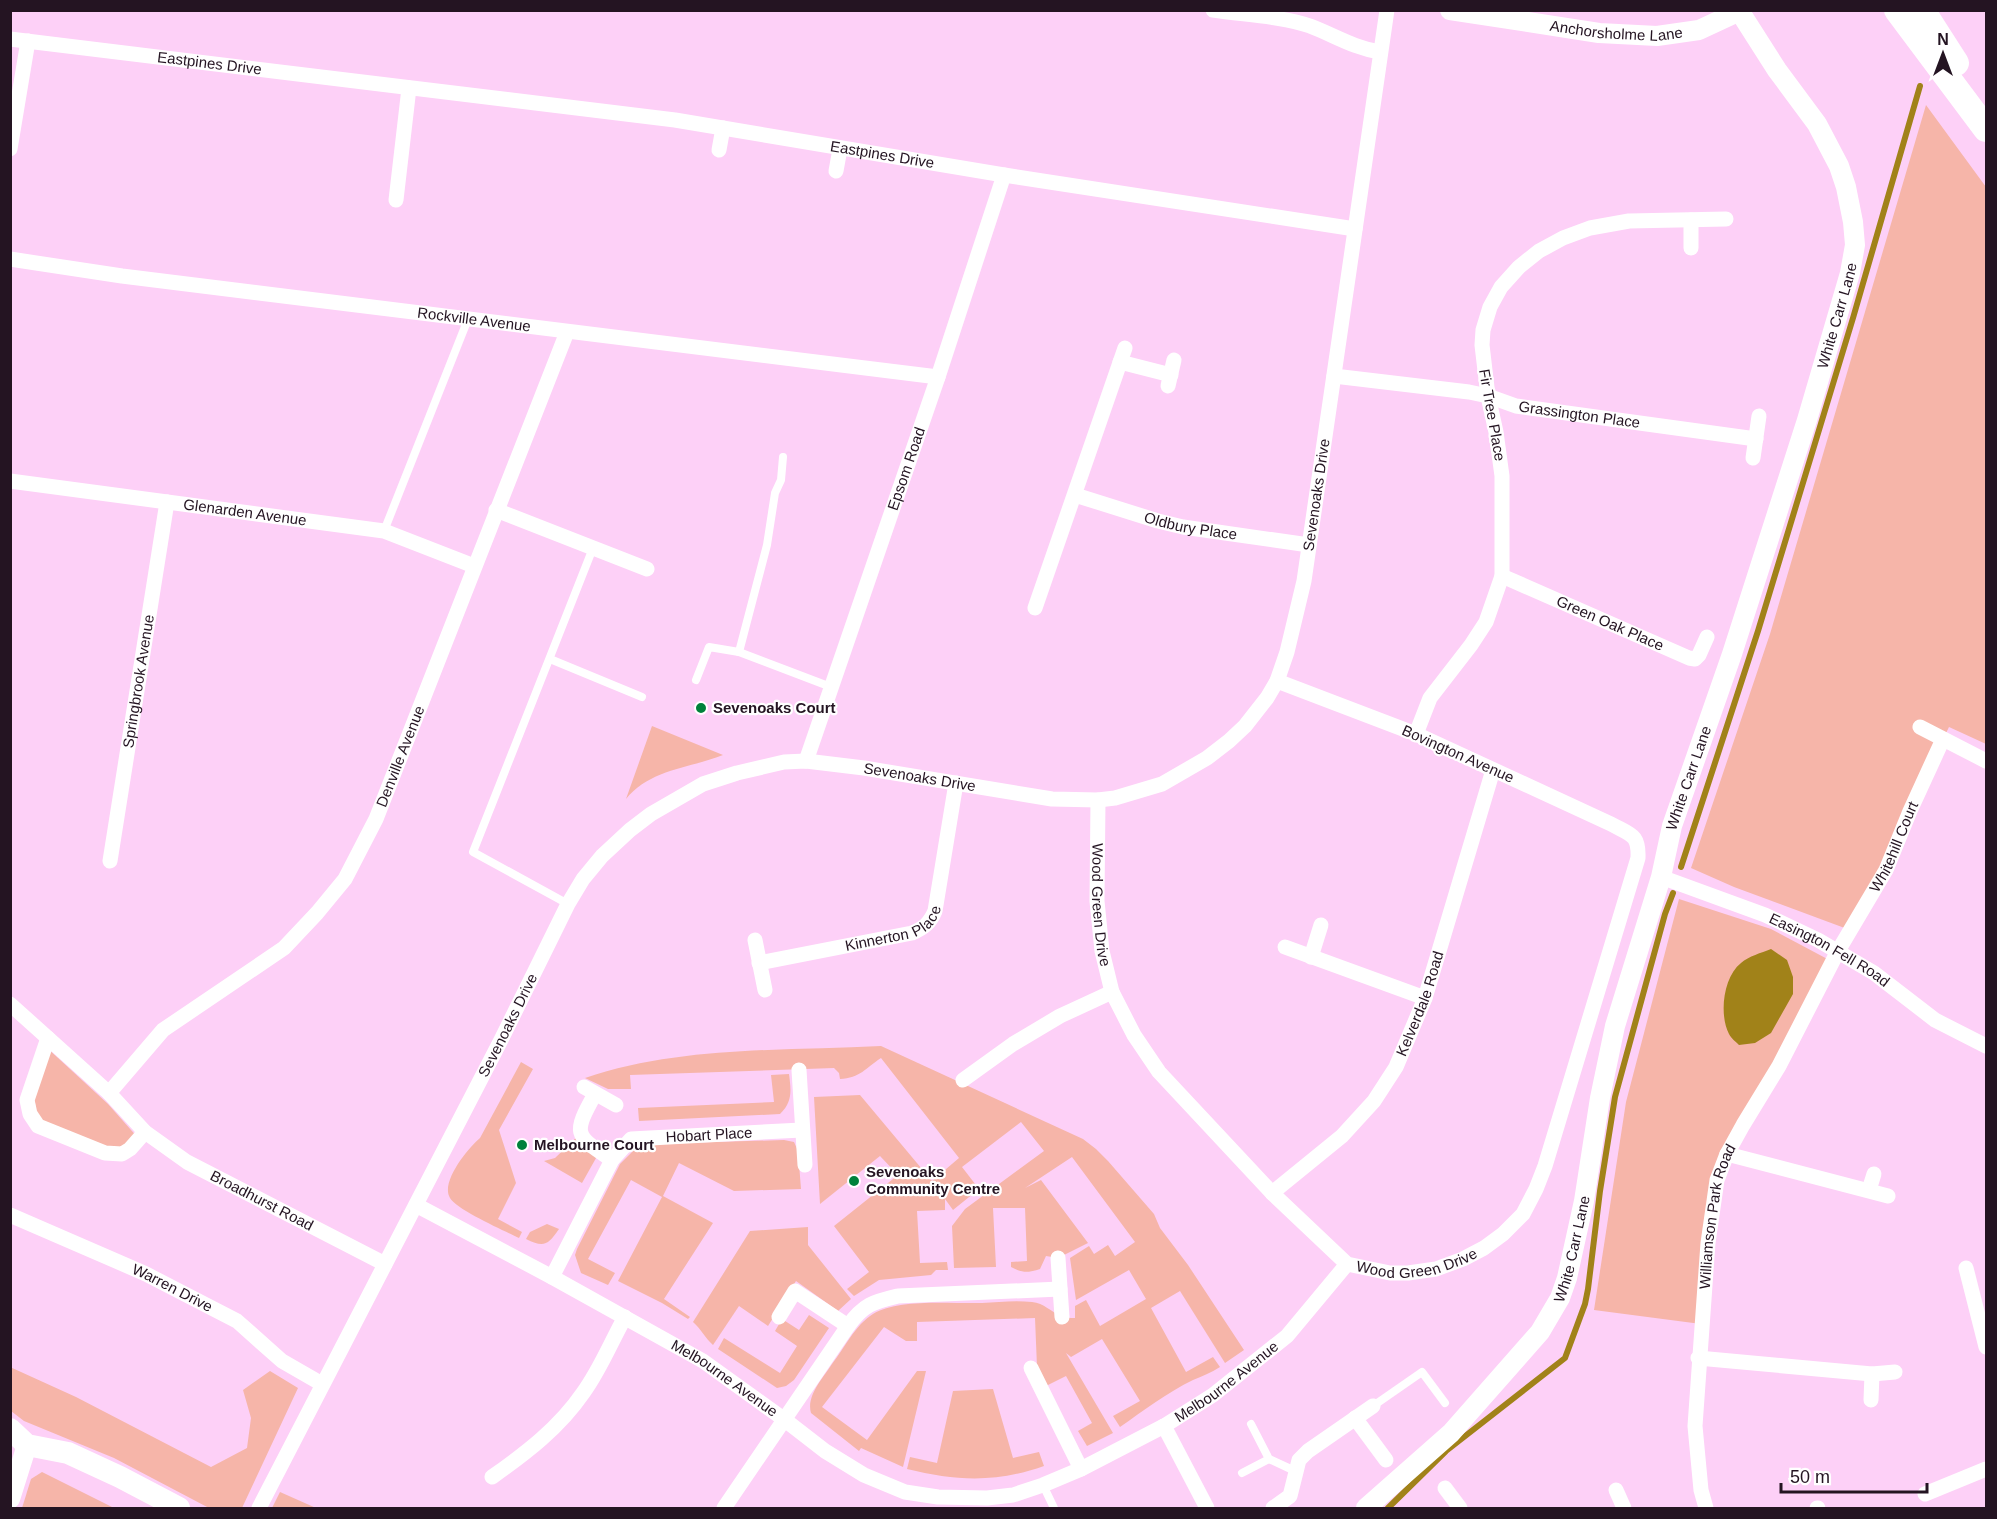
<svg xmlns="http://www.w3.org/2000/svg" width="1997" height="1519" viewBox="0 0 1997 1519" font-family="Helvetica,sans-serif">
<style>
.green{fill:#f6b5a9}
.water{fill:#a18219}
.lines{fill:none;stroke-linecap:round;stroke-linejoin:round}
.stream{stroke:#a18219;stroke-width:6}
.service{stroke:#fff;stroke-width:8}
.minor{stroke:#fff;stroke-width:15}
.tertiary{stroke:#fff;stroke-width:20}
.secondary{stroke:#fff;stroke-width:22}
.trunk{stroke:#fff;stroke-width:26}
.poi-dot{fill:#00813b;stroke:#fff;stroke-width:2}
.labels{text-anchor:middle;stroke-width:4.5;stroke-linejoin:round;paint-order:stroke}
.street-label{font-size:15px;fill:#241422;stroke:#fff}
.poi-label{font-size:15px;font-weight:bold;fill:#241422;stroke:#fff;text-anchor:start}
</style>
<rect width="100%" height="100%" fill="#fdd0f7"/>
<g class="green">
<path d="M1926,105L1986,187V744L1949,727L1850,930L1734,887L1691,868L1770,634Z"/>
<path d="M652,726L723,755C691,768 650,769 626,799Z"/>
<path d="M1679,899L1771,929L1833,962L1727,1154L1701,1324L1594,1310L1626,1102Z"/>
<path d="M45,1046L108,1104L139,1139L122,1154L38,1126L32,1080Z"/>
<path d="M881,1046L1083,1139L1096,1149L1108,1161L1154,1214L1160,1228L1188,1265L1244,1350L1225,1363L1180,1291L1151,1308L1186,1372L1213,1357L1220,1367C1211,1373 1202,1376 1193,1380C1168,1392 1143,1411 1120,1427L1113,1416L1140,1401L1102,1339L1071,1357L1066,1353L1113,1433L1087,1446L1078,1431L1092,1423L1066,1376L1046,1386L1037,1367L1035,1318L917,1322V1341H906L884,1327L822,1407L867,1440L917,1371H926L903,1467L861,1448L859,1451L811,1413C806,1396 823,1378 832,1364C844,1349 855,1325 873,1314C899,1298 951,1304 982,1303C998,1302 1016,1300 1032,1302C1044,1303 1051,1312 1061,1316C1065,1318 1070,1318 1075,1318V1306L1086,1300L1100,1326L1146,1299L1129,1270L1076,1300L1070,1258L1089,1246L1094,1254L1108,1245L1115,1256L1135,1242L1072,1157L1025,1188L1041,1180L1088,1243L1058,1258L1046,1256L1040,1269C1028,1273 1022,1273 1011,1267V1262L1027,1261L1025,1208H993L996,1267L954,1268L952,1226L965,1209L1044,1151L1021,1122L962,1167L979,1189L953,1210L945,1199V1210L917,1211L920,1263L947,1262L948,1270H936L931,1275L879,1280L854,1296L847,1289L869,1272L834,1226L898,1175L880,1156L820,1204L814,1097L860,1095L932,1181L959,1158L881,1058C866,1068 860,1078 840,1079L839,1073L834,1068L630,1075L631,1089H608L585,1078C680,1046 782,1051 881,1046Z"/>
<path d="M521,1062L533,1069L499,1130L516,1183L498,1219L522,1232L519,1238C505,1231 457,1210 450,1198C440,1182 469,1147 480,1138Z"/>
<path d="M789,1074C791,1090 793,1102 780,1114L639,1121L638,1108L774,1102L771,1075Z"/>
<path d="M580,1134L600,1151L582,1183L544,1161L555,1158Z"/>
<path d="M784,1140L794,1142L798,1151L801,1189L734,1191L679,1163L663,1196L713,1223L664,1299L690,1317L688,1319L662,1303L618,1281L662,1197L631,1180L588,1259L615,1273L608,1285L581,1273L575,1255L577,1249L620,1164L637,1147L646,1144Z"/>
<path d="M547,1224L559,1229C548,1245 544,1248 526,1239L530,1232Z"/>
<path d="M808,1227V1245L851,1299L838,1311L796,1281L768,1326L739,1306L713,1345C705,1338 701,1329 693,1322L750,1231Z"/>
<path d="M809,1315L829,1328L794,1380L786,1386L777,1388L718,1349L724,1338L780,1373L797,1346L775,1331L782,1319L799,1330Z"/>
<path d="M10,1367L76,1397L211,1467L247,1448L251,1418L243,1390L270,1371L298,1388L242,1508H209L114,1458L24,1421L11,1411Z"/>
<path d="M993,1389L1013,1458L1039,1452L1044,1466C996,1483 956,1481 907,1469L910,1457L937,1463L953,1391Z"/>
<path d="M42,1472L114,1508H22L31,1479Z"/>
<path d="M280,1492L316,1508H272Z"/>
</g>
<path class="water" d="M1771,949L1787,960L1793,977V994L1771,1033L1755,1043L1739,1045C1736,1042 1731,1038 1729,1034C1719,1015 1723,977 1741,963C1749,956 1761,953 1771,949Z"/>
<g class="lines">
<g class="stream">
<path d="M1681,867L1758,631L1853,318L1920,86"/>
<path d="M1388,1508L1446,1451L1565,1358L1585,1304L1588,1289L1600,1191L1615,1097L1665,914L1673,893"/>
</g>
<g class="service">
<path d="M384,531L468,319"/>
<path d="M739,652L767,545L775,493L781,480L783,457"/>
<path d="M550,659L642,697"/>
<path d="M696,680L709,647L739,652L831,687"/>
<path d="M568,904L473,852L593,548"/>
<path d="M1373,1406L1422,1372L1445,1403"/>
<path d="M1251,1424L1269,1459L1295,1471"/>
<path d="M1242,1473L1269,1459"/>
<path d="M1043,1485L1054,1508"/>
</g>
<g class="minor">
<path d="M1213,10C1245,15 1280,16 1310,26C1334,35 1354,48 1380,52"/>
<path id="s1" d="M10,39L675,120L1004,175L1355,229"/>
<path d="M10,149L28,41"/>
<path d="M719,150L723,128"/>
<path d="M836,171L840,149"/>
<path d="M396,200L409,88"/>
<path d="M1691,220V248"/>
<path id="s2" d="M10,259L122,276L938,377"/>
<path d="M1120,362L1171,375"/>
<path id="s3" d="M1334,376L1469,392L1488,396L1516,406L1756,439"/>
<path d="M1168,386L1174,360"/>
<path d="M1753,458L1759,416"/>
<path id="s4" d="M10,481L384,531L474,566"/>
<path id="s5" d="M1075,495L1158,521L1183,527L1309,545"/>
<path d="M496,510L647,569"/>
<path id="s6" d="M1502,576L1689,658L1695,659L1699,655L1707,637"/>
<path d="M1035,608L1125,348"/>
<path d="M1920,727L1986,761"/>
<path d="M1416,734L1430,698L1471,645L1486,622L1502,576V476L1496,432L1488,396L1482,345L1483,330L1490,307L1501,287L1519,267L1539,251L1563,238L1590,228L1629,221L1726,219"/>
<path id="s7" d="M806,761L938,377L1004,175"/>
<path id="s8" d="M1098,800L1097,901L1102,951L1112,992L1134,1035L1159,1072L1272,1193L1347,1264L1390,1273H1408L1436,1269L1463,1259L1484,1248L1503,1234L1523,1214L1536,1189L1545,1166L1638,858C1639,834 1631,835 1611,824L1416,734L1277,681"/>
<path id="s9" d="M110,861L167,502"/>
<path id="s10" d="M1661,877L1765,915L1818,940L1874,973L1935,1020L1986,1046"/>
<path d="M755,940L765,990"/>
<path d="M1285,947L1425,998"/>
<path d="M1311,957L1321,925"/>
<path id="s11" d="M759,963L912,933C924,928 930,923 935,911L956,783"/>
<path id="s12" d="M10,1004L109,1093L145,1132L187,1162L385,1264"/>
<path d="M48,1038L27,1100L30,1114L38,1126L105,1153L122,1154L130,1149L145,1132"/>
<path d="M799,1070L805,1165"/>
<path d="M963,1080L1013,1044L1060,1016L1112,992"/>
<path d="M584,1087L616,1105"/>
<path id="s13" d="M109,1093L163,1030L284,948L317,913L345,879L376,819L567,332"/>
<path d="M595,1094C572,1135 575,1135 612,1160"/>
<path d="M1727,1154L1888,1196"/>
<path d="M1869,1190L1874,1174"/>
<path id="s14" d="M1272,1193L1342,1136L1374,1101L1396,1067L1425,998L1493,770"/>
<path id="s15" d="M416,1205L552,1277L703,1361L785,1420L825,1451L864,1475L905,1492L938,1497L987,1498L1013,1495L1043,1485L1081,1469L1164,1426L1213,1395L1287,1336L1347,1264"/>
<path id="s16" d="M10,1215L146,1274L237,1321L282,1361L322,1384"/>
<path d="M1058,1258L1062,1317"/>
<path d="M1966,1268L1986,1347"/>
<path id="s17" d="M552,1277L612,1160L631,1139L802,1130"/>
<path d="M779,1317L795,1291L848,1326"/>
<path d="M1698,1358L1872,1374L1895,1372"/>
<path d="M1031,1368L1081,1469"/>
<path d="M1871,1400L1872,1374"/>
<path d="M1355,1418L1386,1460"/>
<path d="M1164,1426L1207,1508"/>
<path d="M492,1477C526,1453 559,1428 583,1393C600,1370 611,1342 625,1317"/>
<path d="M1445,1488L1460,1508"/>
<path d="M1616,1490L1624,1508"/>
<path d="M1925,1494L1986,1469"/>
<path id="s18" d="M259,1508L501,1040L568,904L583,879L602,856L630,830L651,814L703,784L737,773L784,762L806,761L864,768L1052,799L1098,800L1115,798L1162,784L1207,758L1229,741L1245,726L1267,698L1277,681L1287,652L1304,581L1387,10"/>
<path d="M724,1508L848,1326C864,1304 873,1302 898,1296L1060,1289"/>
<path d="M1273,1508L1290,1496L1299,1460L1308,1451L1373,1406"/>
<path id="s19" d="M1706,1508L1701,1490L1695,1426L1708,1243L1717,1180L1727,1154L1743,1125L1779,1066L1838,951L1886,870L1910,811L1943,739"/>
<path d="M1817,1508H1818"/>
</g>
<g class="tertiary">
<path id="s20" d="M1450,10L1599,33L1657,36L1699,30L1742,10"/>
<path d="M10,1499L27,1445"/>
<path id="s21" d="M1366,1508L1451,1433L1540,1332L1560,1298L1567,1278L1584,1201L1600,1098L1615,1026L1661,877L1672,826L1732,654L1807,420L1850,273L1855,245L1853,222L1846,187L1839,166L1817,124L1777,70L1740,12"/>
</g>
<path class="secondary" d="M10,1429L27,1445L68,1453L120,1477L179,1508"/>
<g class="trunk">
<path d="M1897,10L1986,129"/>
<path d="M1922,10L1956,63"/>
</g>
</g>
<g class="poi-dot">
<circle cx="701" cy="708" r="6"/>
<circle cx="522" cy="1145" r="6"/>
<circle cx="854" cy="1181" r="6"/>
</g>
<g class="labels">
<g class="street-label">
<text dy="5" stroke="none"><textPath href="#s20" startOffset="168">Anchorsholme Lane</textPath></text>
<text dy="5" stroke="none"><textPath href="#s1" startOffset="201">Eastpines Drive</textPath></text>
<text dy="5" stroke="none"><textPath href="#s1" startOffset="880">Eastpines Drive</textPath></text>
<text dy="5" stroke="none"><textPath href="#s21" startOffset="1310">White Carr Lane</textPath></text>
<text dy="5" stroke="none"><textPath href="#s2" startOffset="468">Rockville Avenue</textPath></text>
<text dy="5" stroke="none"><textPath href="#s3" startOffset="249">Grassington Place</textPath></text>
<text transform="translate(1492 415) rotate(80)" y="5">Fir Tree Place</text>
<text dy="5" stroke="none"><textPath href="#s7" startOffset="309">Epsom Road</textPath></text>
<text dy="5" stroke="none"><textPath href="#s18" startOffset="1677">Sevenoaks Drive</textPath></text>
<text dy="5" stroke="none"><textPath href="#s4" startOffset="237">Glenarden Avenue</textPath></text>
<text dy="5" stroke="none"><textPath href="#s5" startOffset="120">Oldbury Place</textPath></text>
<text dy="5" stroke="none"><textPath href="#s6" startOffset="118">Green Oak Place</textPath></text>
<text dy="5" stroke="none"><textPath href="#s9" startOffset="182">Springbrook Avenue</textPath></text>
<text transform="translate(1458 754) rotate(24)" y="5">Bovington Avenue</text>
<text dy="5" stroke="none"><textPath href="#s13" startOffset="456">Denville Avenue</textPath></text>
<text dy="5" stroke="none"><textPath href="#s18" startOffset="1083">Sevenoaks Drive</textPath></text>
<text dy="5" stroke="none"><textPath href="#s21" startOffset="824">White Carr Lane</textPath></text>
<text dy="5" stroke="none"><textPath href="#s19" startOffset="708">Whitehill Court</textPath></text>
<text dy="5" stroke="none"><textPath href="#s8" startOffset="105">Wood Green Drive</textPath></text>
<text dy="5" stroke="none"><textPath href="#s11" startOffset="141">Kinnerton Place</textPath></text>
<text dy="5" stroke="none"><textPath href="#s10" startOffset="184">Easington Fell Road</textPath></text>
<text dy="5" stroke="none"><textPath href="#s14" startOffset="246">Kelverdale Road</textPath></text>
<text dy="5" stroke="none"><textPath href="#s18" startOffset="543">Sevenoaks Drive</textPath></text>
<text dy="5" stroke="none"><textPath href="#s17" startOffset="238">Hobart Place</textPath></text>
<text dy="5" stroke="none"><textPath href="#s12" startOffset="322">Broadhurst Road</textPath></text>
<text dy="5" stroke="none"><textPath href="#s19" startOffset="294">Williamson Park Road</textPath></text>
<text dy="5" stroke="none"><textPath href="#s21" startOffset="338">White Carr Lane</textPath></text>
<text dy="5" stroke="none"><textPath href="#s8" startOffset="627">Wood Green Drive</textPath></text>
<text dy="5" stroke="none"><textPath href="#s16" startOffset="178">Warren Drive</textPath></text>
<text dy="5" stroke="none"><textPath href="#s15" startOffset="354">Melbourne Avenue</textPath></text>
<text dy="5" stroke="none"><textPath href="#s15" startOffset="920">Melbourne Avenue</textPath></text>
</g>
<g class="poi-label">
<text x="713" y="713">Sevenoaks Court</text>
<text x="534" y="1150">Melbourne Court</text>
<text x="866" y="1177">Sevenoaks<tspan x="866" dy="17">Community Centre</tspan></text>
</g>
</g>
<rect width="1997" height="1519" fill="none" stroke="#241422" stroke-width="24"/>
<g transform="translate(1943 54)" stroke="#ffffff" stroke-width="4.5" paint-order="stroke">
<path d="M0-4.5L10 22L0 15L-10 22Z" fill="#241422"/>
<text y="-9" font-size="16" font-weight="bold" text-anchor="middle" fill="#241422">N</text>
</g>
<path d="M1781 1483v9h146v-9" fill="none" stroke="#241422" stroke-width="3"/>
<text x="1790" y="1483" font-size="18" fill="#241422" stroke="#ffffff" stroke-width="4.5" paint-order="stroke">50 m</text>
</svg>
